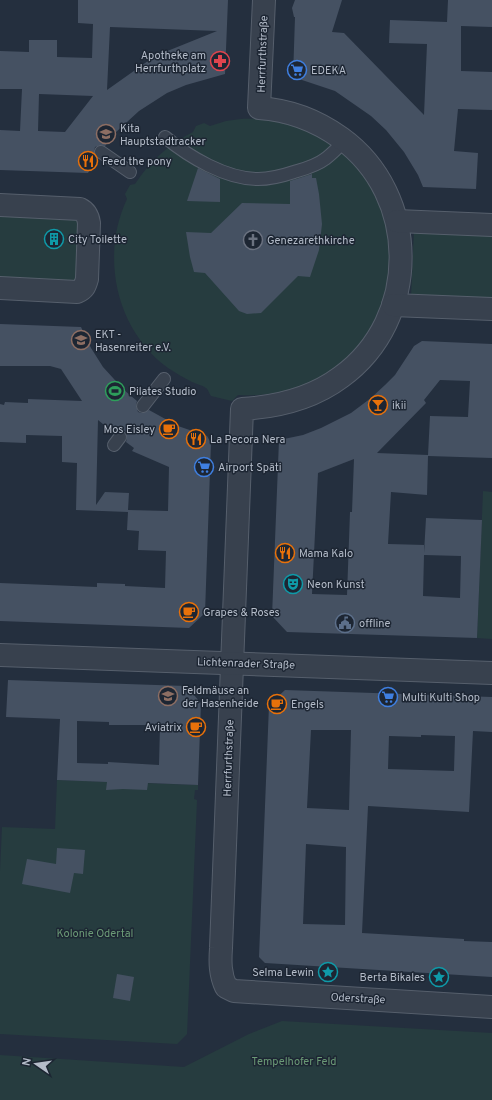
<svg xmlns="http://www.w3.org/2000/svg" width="492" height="1100" viewBox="0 0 492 1100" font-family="Overpass,sans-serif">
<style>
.green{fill:#263c3f}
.building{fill:#455162;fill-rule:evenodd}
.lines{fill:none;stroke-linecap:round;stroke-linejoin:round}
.lane-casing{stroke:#565f6c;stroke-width:14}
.street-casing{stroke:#565f6c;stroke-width:24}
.lane{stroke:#38414e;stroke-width:12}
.street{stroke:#38414e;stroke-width:22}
.labels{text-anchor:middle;stroke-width:3;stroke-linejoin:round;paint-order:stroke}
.street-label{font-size:11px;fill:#b4bcc9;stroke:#1d2633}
.poi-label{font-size:11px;fill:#b4bcc9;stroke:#1d2633;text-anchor:start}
.park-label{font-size:11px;fill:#6b9a76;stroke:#1d2633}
</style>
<rect width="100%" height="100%" fill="#242f3e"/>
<g class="green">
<path d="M241,119C288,117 334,136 363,174C370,183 375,193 380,203C383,210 392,223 393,230C393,239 391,249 391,258C385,342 324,400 238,395L232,401L211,396C209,393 208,389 206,388C202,385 196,384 192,382C184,378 176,373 168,368C116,330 100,256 127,199L125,194L130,185L135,184C150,161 169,144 193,132L196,126L204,123L210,126L226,121Z"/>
<path d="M0,212L72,215L79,221L77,278L74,283L0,282Z"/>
<path d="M414,230L492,232V302L411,297Z"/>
<path d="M483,491L492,492V639L477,638Z"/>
<path d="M57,780L198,785V790H195L194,799L197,800L187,1034L177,1044L0,1034V871L2,827L55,829Z"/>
<path d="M282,1021L492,1033V1100H0V1055L184,1067L249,1034Z"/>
</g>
<g class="building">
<path d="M78,0H228L225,74L186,85L167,93L139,111L115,133L105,146L101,145L95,147L94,152L96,158L88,173L0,170V130L20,131L22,89H0V51L29,52V40H57V57L92,58L93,24L78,23ZM110,27L217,31L155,56L107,90ZM39,94L93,96L65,132L38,131Z"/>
<path d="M295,0H342L332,32L344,33L424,115L427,44L389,43L390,20L447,22L448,0H492V27L461,26V71L492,72V110L458,109L454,151L478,153L476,189L423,187L418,175L404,152L386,130L371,116L335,91L293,77L295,17H294L292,8Z"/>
<path d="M198,168L220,179V202L187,201Z"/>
<path d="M312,174V178H316L319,194L322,224L319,250L310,277L298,276L261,313L247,314L239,311L205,273L194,272L190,257L186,232L211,233L242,203L290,204V181Z"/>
<path d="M0,324L81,327L91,348L103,367L124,390L137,401L136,405L138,412L142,413L149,410L178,426L207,436L211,443L205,613L189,628L0,621V583L97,587V583L125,584V586L165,588L166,551L138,550L139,531L127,530L128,512L76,510L77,463L62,462V436L26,435V443L0,442V404L4,405L5,402L28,403V399L82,401L61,369L50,366H0ZM98,420L114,433L121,430L125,431L127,438L126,442L134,448L132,451L169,467L168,511L128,510L129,493L105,492L96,505Z"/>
<path d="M422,341L492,344V458L428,456L427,495L391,492L388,544L425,545L424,553L426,518L482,520L477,638L287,632L272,616L279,440L303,435L321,428L351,413L371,398L385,385L395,375L414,346ZM440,380L470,381L468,417L430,416L428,455L377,453L426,403L424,400ZM354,459L352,512H350L347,595L312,594L318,473ZM424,555L461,556L460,598L423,596Z"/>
<path d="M8,680L186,686L201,703L198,785L148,783L147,790L123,789L106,790L107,782L57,780L60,719L6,717ZM77,721L109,722V725H160L159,765L108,762V764L77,763Z"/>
<path d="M285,690L492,697V732L473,731L469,812L368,806L362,933L464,939V941L492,942V977L265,963L259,957L269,705ZM311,730H351L349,810L307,808ZM421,735L455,736L454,771L388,769L389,736L421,737ZM306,844L346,847L345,925L303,924Z"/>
<path d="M57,848L85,850L83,874L74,873L70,893L22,884L27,859L56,864Z"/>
<path d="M117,974L134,977L130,1001L113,998Z"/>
</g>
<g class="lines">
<defs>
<g id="lane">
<path d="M165,137C189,157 226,179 258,179C270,179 282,176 294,172C304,169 316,166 325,159C332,154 338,147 345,141"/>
<path d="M101,152L130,172"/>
<path d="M143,406L164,379"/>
<path d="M114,445L120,437"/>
</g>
<g id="street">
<path d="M264,0L259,108C289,110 316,120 341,138C420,195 421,319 341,377C313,398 277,407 242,409L221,948C220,962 220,974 226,987L234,991L492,1007"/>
<path d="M0,205L80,209C86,212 88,216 89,223L87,279C85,286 84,289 77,292L0,288"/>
<path d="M397,221L492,225"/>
<path d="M393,305L492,309"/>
<path d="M0,655L492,673"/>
</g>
</defs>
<use href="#lane" class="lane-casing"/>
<use href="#street" class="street-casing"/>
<use href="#lane" class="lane"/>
<use href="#street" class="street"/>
</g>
<defs>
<symbol id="pharmacy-ring" viewBox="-11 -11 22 22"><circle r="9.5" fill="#1d2633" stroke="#e0444e" stroke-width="1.5"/><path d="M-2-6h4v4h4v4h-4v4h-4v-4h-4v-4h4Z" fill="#e0444e"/></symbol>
<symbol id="supermarket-ring" viewBox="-11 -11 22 22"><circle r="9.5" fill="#1d2633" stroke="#3f7fe0" stroke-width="1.5"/><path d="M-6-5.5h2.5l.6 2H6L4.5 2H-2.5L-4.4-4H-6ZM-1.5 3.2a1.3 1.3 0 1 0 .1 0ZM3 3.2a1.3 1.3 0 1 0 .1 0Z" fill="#3f7fe0"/></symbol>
<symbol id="school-ring" viewBox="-11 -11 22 22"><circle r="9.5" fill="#1d2633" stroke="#8d6e63" stroke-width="1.5"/><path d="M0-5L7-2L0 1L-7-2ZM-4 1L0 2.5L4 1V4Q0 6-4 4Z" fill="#8d6e63"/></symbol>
<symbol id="restaurant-ring" viewBox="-11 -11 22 22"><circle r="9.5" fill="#1d2633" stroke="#e8710a" stroke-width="1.5"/><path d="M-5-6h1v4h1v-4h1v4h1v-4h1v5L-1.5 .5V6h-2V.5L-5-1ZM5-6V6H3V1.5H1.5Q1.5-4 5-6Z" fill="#e8710a"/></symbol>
<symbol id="building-ring" viewBox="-11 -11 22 22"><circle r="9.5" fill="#1d2633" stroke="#0f9aa8" stroke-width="1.5"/><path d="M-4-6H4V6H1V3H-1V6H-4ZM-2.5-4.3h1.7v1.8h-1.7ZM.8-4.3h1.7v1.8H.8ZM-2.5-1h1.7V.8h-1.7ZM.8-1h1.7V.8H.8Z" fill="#0f9aa8"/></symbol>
<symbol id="church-ring" viewBox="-11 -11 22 22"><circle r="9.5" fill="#1d2633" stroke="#6b7280" stroke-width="1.5"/><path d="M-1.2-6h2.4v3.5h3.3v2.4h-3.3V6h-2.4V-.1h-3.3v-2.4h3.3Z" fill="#6b7280"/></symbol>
<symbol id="stadium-ring" viewBox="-11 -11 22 22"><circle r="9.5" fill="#1d2633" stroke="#2e9e5b" stroke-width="1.5"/><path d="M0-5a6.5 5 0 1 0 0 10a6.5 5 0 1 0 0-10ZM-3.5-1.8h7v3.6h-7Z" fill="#2e9e5b"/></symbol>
<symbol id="bar-ring" viewBox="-11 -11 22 22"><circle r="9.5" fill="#1d2633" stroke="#e8710a" stroke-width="1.5"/><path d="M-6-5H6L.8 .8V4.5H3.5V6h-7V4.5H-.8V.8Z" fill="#e8710a"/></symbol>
<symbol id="cafe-ring" viewBox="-11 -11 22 22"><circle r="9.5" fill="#1d2633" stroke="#e8710a" stroke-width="1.5"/><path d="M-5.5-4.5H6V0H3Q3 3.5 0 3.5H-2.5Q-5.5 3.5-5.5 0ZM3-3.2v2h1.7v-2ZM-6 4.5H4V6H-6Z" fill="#e8710a"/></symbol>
<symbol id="theatre-ring" viewBox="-11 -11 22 22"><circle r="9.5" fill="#1d2633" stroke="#0f9aa8" stroke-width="1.5"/><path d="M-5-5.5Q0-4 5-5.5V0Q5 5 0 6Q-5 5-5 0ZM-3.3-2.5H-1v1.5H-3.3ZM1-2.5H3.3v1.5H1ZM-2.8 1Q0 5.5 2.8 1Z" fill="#0f9aa8"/></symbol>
<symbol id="civic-ring" viewBox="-11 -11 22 22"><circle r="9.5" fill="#1d2633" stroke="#5c6f8a" stroke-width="1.5"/><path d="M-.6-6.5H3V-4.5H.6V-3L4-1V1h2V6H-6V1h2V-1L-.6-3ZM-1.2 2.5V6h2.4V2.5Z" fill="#5c6f8a"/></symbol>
<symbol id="sight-ring" viewBox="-11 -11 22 22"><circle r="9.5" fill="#1d2633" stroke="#0f9aa8" stroke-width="1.5"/><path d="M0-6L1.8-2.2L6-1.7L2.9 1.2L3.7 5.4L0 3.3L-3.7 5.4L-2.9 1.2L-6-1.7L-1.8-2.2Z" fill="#0f9aa8"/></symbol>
</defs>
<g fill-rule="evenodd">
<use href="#pharmacy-ring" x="209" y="50" width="22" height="22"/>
<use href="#supermarket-ring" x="286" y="59" width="22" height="22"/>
<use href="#school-ring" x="95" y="123" width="22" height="22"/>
<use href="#restaurant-ring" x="77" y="150" width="22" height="22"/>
<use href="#building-ring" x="43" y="228" width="22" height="22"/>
<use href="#church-ring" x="242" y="229" width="22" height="22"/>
<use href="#school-ring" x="70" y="329" width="22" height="22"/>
<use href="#stadium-ring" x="104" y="380" width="22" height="22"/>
<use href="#bar-ring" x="367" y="394" width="22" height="22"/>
<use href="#cafe-ring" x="158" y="418" width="22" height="22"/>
<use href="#restaurant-ring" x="185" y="428" width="22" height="22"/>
<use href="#supermarket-ring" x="193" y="456" width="22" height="22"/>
<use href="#restaurant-ring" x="274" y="542" width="22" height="22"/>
<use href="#theatre-ring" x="282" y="573" width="22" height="22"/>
<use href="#cafe-ring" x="178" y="601" width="22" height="22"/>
<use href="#civic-ring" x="334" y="612" width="22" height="22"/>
<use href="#school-ring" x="157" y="685" width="22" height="22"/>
<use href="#supermarket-ring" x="377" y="686" width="22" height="22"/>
<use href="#cafe-ring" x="266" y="693" width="22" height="22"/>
<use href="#cafe-ring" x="185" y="716" width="22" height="22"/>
<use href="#sight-ring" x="317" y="961" width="22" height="22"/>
<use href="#sight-ring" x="428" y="966" width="22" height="22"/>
</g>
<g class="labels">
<g class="street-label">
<text transform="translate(262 54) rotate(-88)" y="4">Herrfurthstraße</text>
<text transform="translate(246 663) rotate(2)" y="4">Lichtenrader Straße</text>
<text transform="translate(228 758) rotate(-88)" y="4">Herrfurthstraße</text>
<text transform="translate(358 998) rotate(3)" y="4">Oderstraße</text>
</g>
<g class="poi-label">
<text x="206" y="59" text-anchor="end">Apotheke am<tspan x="206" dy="13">Herrfurthplatz</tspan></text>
<text x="311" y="74">EDEKA</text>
<text x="120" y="132">Kita<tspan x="120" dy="13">Hauptstadtracker</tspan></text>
<text x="102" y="165">Feed the pony</text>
<text x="68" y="243">City Toilette</text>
<text x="267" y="244">Genezarethkirche</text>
<text x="95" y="338">EKT -<tspan x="95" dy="13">Hasenreiter e.V.</tspan></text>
<text x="129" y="395">Pilates Studio</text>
<text x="392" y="409">ikii</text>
<text x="155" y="433" text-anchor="end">Mos Eisley</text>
<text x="210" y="443">La Pecora Nera</text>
<text x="218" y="471">Airport Späti</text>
<text x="299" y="557">Mama Kalo</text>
<text x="307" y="588">Neon Kunst</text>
<text x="203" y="616">Grapes &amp; Roses</text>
<text x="359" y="627">offline</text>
<text x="182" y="694">Feldmäuse an<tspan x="182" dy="13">der Hasenheide</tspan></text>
<text x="402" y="701">Multi Kulti Shop</text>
<text x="291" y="708">Engels</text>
<text x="182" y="731" text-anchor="end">Aviatrix</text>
<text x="314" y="976" text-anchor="end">Selma Lewin</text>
<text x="425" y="981" text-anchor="end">Berta Bikales</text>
</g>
<g class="park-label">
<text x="95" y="937">Kolonie Odertal</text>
<text x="294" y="1065">Tempelhofer Feld</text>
</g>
</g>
<g transform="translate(36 1064) rotate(283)" stroke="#1d2633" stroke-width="3" paint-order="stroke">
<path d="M0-3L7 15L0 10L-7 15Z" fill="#b4bcc9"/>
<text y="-6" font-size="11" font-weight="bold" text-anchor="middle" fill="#b4bcc9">N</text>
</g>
</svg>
